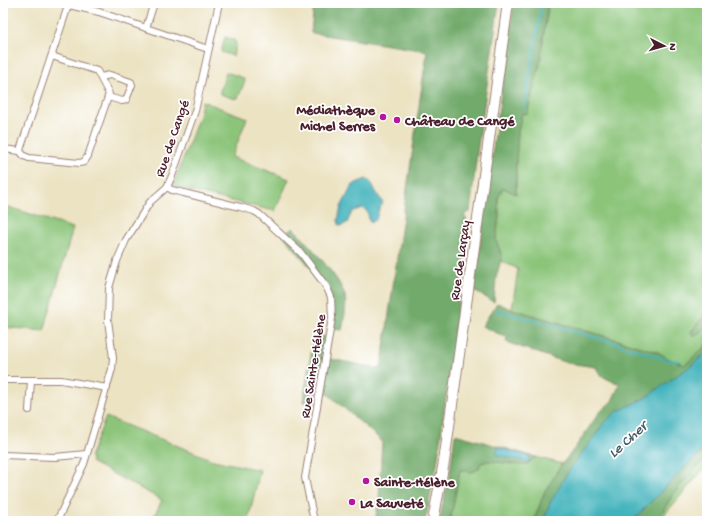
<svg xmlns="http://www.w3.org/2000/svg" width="710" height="524" viewBox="0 0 710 524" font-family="'Gochi Hand',sans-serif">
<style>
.green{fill:#8cc57a;stroke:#6b7252}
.forest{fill:#71aa6a;stroke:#5e644a}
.water{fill:#43b3bc;stroke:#466974}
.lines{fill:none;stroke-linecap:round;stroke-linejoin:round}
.stream{stroke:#43b3bc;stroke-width:2}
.minor-casing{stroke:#9b8177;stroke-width:8}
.primary-casing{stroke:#9b8177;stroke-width:12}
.minor{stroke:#fff;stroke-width:6}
.primary{stroke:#fff;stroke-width:10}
.poi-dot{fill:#b5179e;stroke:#fff;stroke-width:1.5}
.labels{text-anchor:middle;stroke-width:3.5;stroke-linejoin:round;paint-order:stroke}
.poi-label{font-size:14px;font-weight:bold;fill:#4a1f2b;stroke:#fff;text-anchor:start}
.street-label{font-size:14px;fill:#4a1f2b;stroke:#fff}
.water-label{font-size:15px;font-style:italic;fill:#475a65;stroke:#fff}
</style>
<rect width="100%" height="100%" fill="#fff"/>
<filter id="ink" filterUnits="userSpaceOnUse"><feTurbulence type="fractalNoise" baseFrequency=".025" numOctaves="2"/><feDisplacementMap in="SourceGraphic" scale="8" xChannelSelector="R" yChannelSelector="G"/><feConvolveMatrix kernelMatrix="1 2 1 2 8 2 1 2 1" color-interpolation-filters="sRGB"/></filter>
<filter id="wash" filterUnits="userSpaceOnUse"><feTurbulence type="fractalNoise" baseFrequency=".012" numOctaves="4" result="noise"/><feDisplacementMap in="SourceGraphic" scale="16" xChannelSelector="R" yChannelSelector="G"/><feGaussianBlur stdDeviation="0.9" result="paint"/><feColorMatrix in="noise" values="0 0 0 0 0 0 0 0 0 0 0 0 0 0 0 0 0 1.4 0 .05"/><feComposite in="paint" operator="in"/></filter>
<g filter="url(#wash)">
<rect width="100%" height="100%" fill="#ece3c3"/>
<g class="green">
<path d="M548,3H707V304L703,317L691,332L694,335L707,327V345L685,365L667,358L658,352L512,309L518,269L501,261L502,257L496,240L499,216L498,198L503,188L516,194V162L518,132L522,113H527L547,16Z"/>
<path d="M225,37L234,40L236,44L233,56L221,52Z"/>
<path d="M226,73H229L243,78L245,81L238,98L235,99L220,94V91Z"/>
<path d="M202,101L247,118L232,157L289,179L275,211L176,188L174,183L200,114Z"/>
<path d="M3,205L73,228L44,331L3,327Z"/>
<path d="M106,417L213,460L260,470L248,521H152L162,500L91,462L92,458L90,457Z"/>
<path d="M536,457L562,464L544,493L534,521H450L460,470L479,469L481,463C501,455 517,474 536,457Z"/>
<path d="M707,457V465L659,521C668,496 688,476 707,457Z"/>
</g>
<g class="forest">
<path d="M314,3H499L477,153L470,212L466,213L464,217L467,219L465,220L464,230L468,231L437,465L425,521H375L379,499L382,441L328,394L321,392L326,358L381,369L427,51L311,33Z"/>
<path d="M514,3H548L540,64L527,114L522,113L518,132L516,162V194L503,188L498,198L499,216L496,240L502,257L496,278L494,302L474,291L487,191Z"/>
<path d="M293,228C306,242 341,278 345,296C347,307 344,320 342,330L331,329L330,291L283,235Z"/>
<path d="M497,303L512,309L658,352L667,358L685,365L707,345V352L689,367L645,398L616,412L550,503L544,521H534L544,493L562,464L575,448L599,413L612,401L620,384C610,380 600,378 596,367L567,363L506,342L507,337L497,333L482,326Z"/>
<path d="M707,304V327L694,336L691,332L703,317Z"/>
<path d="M314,335L326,337L314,404L303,402Z"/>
<path d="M455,434L536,457L526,465H521L488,461L481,463C478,470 476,472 469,472L467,470H460L450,521H439L450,473Z"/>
<path d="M707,445V457C688,476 668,496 659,521H633L639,514Z"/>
</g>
<g class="water">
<path d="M366,179C374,183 373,188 378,195C379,198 382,199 383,203L379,209L376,220L371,222L369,220C368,214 368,210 362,208L352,212L347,223L341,226L339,225L338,220L341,207L352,186L356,183Z"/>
<path d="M707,352V445L639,514L633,521H544L550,503L568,472L605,422L616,412L645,398L689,367Z"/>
<path d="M498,447L530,457L529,461L527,462L496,455Z"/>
</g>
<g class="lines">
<g class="stream">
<path d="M524,108L542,3"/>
<path d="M496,310L608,341L667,360L680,361"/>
</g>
</g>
</g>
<g filter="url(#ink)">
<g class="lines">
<defs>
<g id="minor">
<path d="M60,3L99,12L208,49"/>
<path d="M146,28L154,3"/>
<path d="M52,56L97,71L109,94L88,156L84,162L79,163L29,158L24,156L20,151L21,147L69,3"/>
<path d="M101,77L110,75L131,82L132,85L126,100L122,101L108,97"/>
<path d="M3,149L20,151"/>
<path d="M167,187L172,190L240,207L254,211L259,214L301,253L326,286L331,297L332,318L305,478L314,521"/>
<path d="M3,380H61L107,388"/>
<path d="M29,410L31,381"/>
<path d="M3,455L55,457L86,454"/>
<path d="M57,521L84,464L112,369L113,358L108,320L109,288L117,261L126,240L150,202L167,187L172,176L195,111L219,3"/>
</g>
<path id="primary" d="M433,521L444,462L508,3"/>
</defs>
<use href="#minor" class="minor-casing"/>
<use href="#primary" class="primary-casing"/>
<use href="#minor" class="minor"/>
<use href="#primary" class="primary"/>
</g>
</g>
<g class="poi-dot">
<circle cx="383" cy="117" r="4"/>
<circle cx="397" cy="120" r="4"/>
<circle cx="366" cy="481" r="4"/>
<circle cx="352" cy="502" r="4"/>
</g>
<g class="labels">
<g class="poi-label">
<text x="375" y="114" text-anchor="end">Médiathèque<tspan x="375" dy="16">Michel Serres</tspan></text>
<text x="405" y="125">Château de Cangé</text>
<text x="374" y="486">Sainte-Hélène</text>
<text x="360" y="507">La Sauveté</text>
</g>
<g class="street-label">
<text transform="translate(171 138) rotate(-71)" y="5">Rue de Cangé</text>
<text transform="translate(459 260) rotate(-82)" y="5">Rue de Larçay</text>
<text transform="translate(312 366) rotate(-81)" y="5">Rue Sainte-Hélène</text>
</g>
<g class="water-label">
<text transform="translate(627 439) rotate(-42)" y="5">Le Cher</text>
</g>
</g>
<rect width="710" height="524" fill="none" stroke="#fff" stroke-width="16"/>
<g transform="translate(664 46) rotate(96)" stroke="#ffffff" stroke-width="3" paint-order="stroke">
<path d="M0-3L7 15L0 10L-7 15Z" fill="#4a1f2b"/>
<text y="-6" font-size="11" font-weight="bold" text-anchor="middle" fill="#4a1f2b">N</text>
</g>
</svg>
